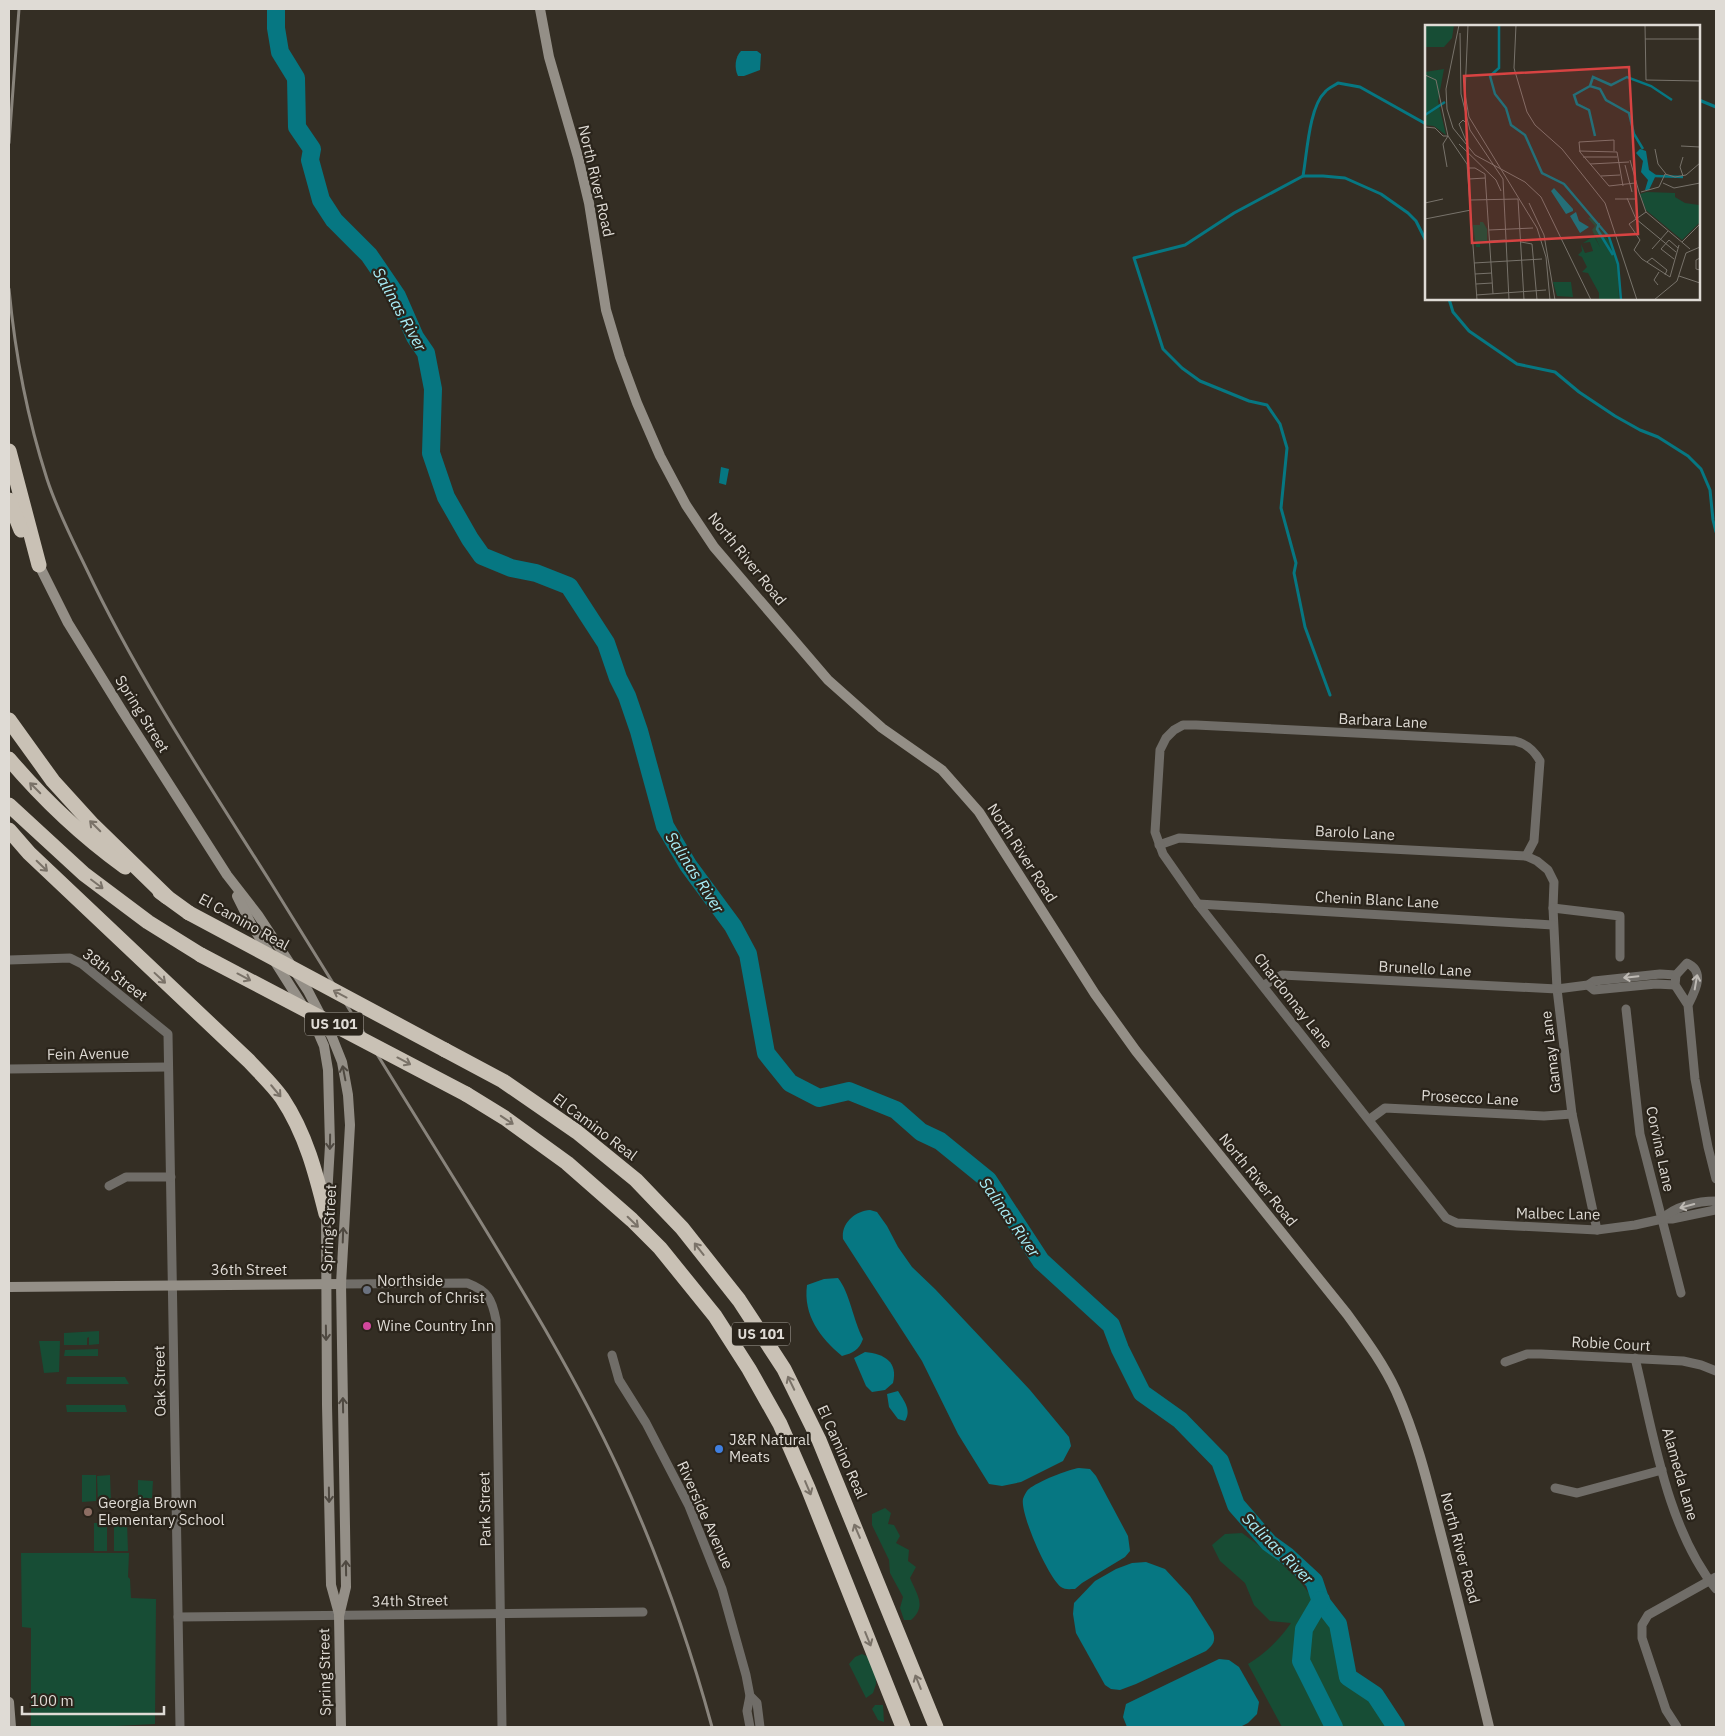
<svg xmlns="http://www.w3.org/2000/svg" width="1725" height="1736" viewBox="0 0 1725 1736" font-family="'IBM Plex Sans',sans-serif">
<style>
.green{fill:#174d35}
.water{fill:#067782}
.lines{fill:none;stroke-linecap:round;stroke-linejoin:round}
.stream{stroke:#067782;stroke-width:3}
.river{stroke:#067782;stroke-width:18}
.street{stroke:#706d68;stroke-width:9}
.secondary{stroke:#948f87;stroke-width:10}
.highway{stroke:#c9c1b5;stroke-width:15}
.rail{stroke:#89847c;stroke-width:3}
.highway-bridge{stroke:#c9c1b5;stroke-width:15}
.oneway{stroke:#7a7268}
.oneway2{stroke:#bebab4}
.oneway3{stroke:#4f4941}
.worship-dot{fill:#6b7280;stroke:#2a241b;stroke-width:2}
.hotel-dot{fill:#d1479c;stroke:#2a241b;stroke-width:2}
.shop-dot{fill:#3f7fe0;stroke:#2a241b;stroke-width:2}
.education-dot{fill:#8d6e63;stroke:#2a241b;stroke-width:2}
.labels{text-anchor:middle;stroke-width:4.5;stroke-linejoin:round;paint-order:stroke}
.shield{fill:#2a241b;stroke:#a9a49d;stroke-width:1}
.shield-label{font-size:14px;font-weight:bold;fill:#dfdbd5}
.street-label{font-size:15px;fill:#dfdbd5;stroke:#2a241b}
.poi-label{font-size:15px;fill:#dfdbd5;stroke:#2a241b;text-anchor:start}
.water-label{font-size:16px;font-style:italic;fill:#a9eff9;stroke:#2a241b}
.inset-river{fill:none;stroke:#067782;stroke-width:2.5}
.inset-road{fill:none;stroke:#78736b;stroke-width:1}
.view{fill:#d74342;fill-opacity:0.15;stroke:#d74342;stroke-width:2.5}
.inset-edge{fill:none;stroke:#dfdbd5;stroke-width:2.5}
</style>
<rect width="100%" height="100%" fill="#342e24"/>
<g class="green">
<path d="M99,1331V1344L89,1345V1337L87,1338V1345H64V1333Z"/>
<path d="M39,1341H60L59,1372L44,1373Z"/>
<path d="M98,1349V1356H64L65,1350Z"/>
<path d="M67,1377H125L129,1384H66Z"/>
<path d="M66,1405H125L127,1412H67Z"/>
<path d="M82,1475H96V1501L82,1502Z"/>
<path d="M110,1475L111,1502H98L97,1476Z"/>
<path d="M138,1480L153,1481L152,1498H138Z"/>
<path d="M885,1508L891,1513L888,1524L894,1525L900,1536L896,1543L909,1550L908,1561L916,1567L910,1578C917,1595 927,1606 911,1620H904L900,1608L903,1597L890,1573L889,1560L872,1525V1514Z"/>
<rect x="94" y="1523" width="13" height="28"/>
<path d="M114,1523H127L128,1551H114Z"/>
<path d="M1242,1533L1273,1556L1299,1580L1334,1627L1346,1681L1371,1699L1391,1727H1282L1248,1664C1266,1653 1279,1640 1291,1623L1270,1621L1254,1605L1245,1583L1220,1561L1212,1545L1225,1534Z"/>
<path d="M21,1553H129L128,1577L130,1579L131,1598L156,1599L155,1724L97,1727H31V1628L22,1627Z"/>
<path d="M862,1654L875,1660L876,1684L873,1693L866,1698L849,1664L855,1657Z"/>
<path d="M875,1705H883L884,1722L878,1720L872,1709Z"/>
</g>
<g class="water">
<path d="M741,51H757L761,54L760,70L744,76H738C734,68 735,57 741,51Z"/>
<path d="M721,467L729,469L726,485L719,483Z"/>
<path d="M870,1210L877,1212L887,1226L898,1247L912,1267L935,1289L1030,1390L1069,1437L1071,1446L1063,1461L1021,1482L1002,1486L989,1484L958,1434L922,1361L843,1239C841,1223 855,1211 870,1210Z"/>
<path d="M838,1278C850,1293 853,1320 863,1339C859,1350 853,1353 842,1356C820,1338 803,1315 807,1285L824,1279Z"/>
<path d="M865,1352C885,1354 898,1362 893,1383L885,1390L872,1392L866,1386L854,1358Z"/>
<path d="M898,1391C904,1401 912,1410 905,1421L898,1419L889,1407L887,1394Z"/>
<path d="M1079,1468L1090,1469L1096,1476L1128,1536L1130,1551L1125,1557L1082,1583L1075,1589C1070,1589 1065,1590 1061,1587C1048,1577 1020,1514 1023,1499C1024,1496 1027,1490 1029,1489C1037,1482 1069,1469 1079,1468Z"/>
<path d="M1146,1562L1165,1569L1190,1596L1213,1632C1216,1641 1213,1645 1206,1651L1136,1684L1120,1690L1111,1689L1105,1685L1076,1633L1073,1614L1074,1603L1095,1581L1116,1569L1132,1563Z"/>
<path d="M1219,1659L1229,1660L1239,1667L1259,1702L1257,1714L1248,1723L1240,1727H1127L1123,1717L1126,1704Z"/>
</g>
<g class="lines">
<g class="stream">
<path d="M1699,100L1716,107"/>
<path d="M1303,176C1307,154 1309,107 1325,92C1328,88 1334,86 1338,83L1360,87L1426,124"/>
<path d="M1449,299L1453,312L1469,331L1517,364L1555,372L1579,392L1615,416L1640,430L1658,437L1688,456L1701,469L1710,490L1713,520L1716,532"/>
<path d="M1330,695L1305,627L1294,573L1296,563L1281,508L1287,448L1280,424L1267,405L1249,401L1200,381L1182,368L1163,349L1134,258L1185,245L1234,213L1303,176H1323L1345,178L1381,194L1408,213L1416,221L1426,241"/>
</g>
<g class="river">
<path d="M276,9V28L280,52L296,78L297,127L312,149L310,160L321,200L334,220L369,255L397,296L415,337L426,353L433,389L431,453L446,497L470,539L482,556L511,568L536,573L569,586L606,643L618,678L627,696L639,731L665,826L688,865L733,926L748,954L766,1053L790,1083L819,1098L849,1091L896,1110L921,1132L940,1141L988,1180L1041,1261L1111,1325L1120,1349L1142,1393L1180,1420L1220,1461L1236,1505L1269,1543L1287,1556L1314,1581L1321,1602L1338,1624L1348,1677L1375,1695L1396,1727"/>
<path d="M1321,1600L1304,1629L1301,1661L1334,1727"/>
</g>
<g class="street">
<path d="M1159,845L1179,838L1526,856L1537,861L1548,870L1554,882L1553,908L1557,989L1572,1114L1597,1230"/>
<path d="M1526,856L1534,841L1540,761C1534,750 1527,744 1515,741L1196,725H1183L1174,730L1166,738L1160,750L1155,832L1163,854L1198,904L1446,1218L1457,1223L1597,1230L1635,1225L1662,1219H1672L1715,1210L1716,1208"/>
<path d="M1198,904L1553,925"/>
<path d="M1553,908L1620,916V957"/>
<path d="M9,960L70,958L82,964L168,1034L180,1727"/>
<path d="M1264,985L1282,975L1557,989L1588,985L1594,981L1660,974L1676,975"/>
<path d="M1588,985L1594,990L1656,984L1675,985"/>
<path d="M1688,1005C1695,991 1706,972 1687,963L1676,975L1675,985L1688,1005L1695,1079L1708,1147L1716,1179"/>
<path d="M1626,1009L1640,1134L1681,1293"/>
<path d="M9,1069L168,1067"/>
<path d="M1370,1119L1385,1108L1544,1116L1572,1114"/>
<path d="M109,1186L126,1177H171"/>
<path d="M1662,1219C1675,1206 1698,1201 1716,1201"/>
<path d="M341,1284L467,1283C488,1291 492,1299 496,1320L502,1727"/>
<path d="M612,1355L619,1380L646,1423L689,1506L722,1589L746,1675L750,1696L747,1711L750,1727"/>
<path d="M1635,1358C1653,1432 1667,1529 1716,1589"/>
<path d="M1505,1362L1527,1354H1541L1683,1361L1701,1365L1716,1371"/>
<path d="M1555,1488L1577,1493L1662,1470"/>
<path d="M178,1617L643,1612"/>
<path d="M750,1696L757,1703L760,1727"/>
<path d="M1677,1727L1666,1710L1642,1638V1625L1648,1615L1716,1577"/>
</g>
<g class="secondary">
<path d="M540,9L549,57L578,157L589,203L606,310L620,357L637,403L660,456L686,505L714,547L828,680L882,728L942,770L979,812L1095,994L1136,1051L1347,1314C1365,1339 1383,1363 1396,1391C1419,1442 1431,1497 1445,1550C1460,1609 1475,1668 1489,1727"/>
<path d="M39,565L68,623L121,709L227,875L258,915L308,991L332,1037L342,1062L348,1095L350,1125L341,1284L346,1587L339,1616L341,1727"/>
<path d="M237,896L251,924L315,1025L324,1046L328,1070L330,1145L326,1214L327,1405L331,1585L339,1614"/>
<path d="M9,1287L341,1284"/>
<path d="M9,1702L11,1727"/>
</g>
<g class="highway">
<path d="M9,451L39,565"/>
<path d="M9,500L21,530"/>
<path d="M9,720L53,781L93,825L167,897"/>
<path d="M9,759C43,799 82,836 125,867"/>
<path d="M9,805L84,874L148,922L201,955"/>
<path d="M9,830L29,853L249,1061C260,1073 273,1085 282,1098C306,1134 316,1174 326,1214"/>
<path d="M160,892L189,913"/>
<path d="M445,1050L503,1081L577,1132L636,1180L682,1228L739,1300L784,1369L819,1440L936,1727"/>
<path d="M466,1094L505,1118L567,1163L632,1220L660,1248L715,1316L749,1369L780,1424L808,1488L903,1727"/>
</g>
<g class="rail">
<path d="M9,143L19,9"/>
<path d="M9,289C15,353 27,417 47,479C57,510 72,539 86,568C138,678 206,780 271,883C335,986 399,1090 463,1193C518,1283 574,1373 618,1468C657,1552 688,1639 712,1727"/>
</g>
<g class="highway-bridge">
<path d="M189,913L445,1050"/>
<path d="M201,955L466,1094"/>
</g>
</g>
<defs><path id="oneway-shaft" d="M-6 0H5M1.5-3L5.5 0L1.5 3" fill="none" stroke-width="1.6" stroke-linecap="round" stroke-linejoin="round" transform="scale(1.25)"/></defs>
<g class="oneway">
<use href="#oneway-shaft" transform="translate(35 788) rotate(-135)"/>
<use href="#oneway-shaft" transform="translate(95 826) rotate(-135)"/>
<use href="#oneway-shaft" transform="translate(42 866) rotate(44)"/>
<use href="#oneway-shaft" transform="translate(97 884) rotate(37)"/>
<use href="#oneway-shaft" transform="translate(244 977) rotate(28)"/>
<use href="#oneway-shaft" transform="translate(160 978) rotate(43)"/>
<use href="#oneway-shaft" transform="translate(340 994) rotate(-152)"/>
<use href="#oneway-shaft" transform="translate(404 1061) rotate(28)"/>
<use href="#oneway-shaft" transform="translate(276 1091) rotate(50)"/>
<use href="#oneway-shaft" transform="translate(507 1120) rotate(34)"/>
<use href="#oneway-shaft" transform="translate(633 1222) rotate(44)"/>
<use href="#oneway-shaft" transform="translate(699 1249) rotate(-128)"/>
<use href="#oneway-shaft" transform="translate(791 1383) rotate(-116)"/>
<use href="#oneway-shaft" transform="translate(808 1488) rotate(67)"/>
<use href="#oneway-shaft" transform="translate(857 1531) rotate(-113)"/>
<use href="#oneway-shaft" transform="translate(868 1639) rotate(68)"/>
<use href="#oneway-shaft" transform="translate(918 1682) rotate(-112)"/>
</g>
<g class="oneway2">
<use href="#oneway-shaft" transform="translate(1631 977) rotate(174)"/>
<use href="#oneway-shaft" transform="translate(1696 982) rotate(-80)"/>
<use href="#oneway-shaft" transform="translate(1687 1206) rotate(165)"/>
</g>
<g class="oneway3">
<use href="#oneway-shaft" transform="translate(344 1073) rotate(-101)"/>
<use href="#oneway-shaft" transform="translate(330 1142) rotate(91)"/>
<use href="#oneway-shaft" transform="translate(343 1235) rotate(-88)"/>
<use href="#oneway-shaft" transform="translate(326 1333) rotate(89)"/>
<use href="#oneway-shaft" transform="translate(343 1405) rotate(-91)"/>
<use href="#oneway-shaft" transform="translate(329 1495) rotate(89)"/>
<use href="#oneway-shaft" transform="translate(346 1568) rotate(-91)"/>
</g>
<circle class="worship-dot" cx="367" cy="1290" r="5"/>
<circle class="hotel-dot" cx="367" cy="1326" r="5"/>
<circle class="shop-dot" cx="719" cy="1449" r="5"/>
<circle class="education-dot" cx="88" cy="1512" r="5"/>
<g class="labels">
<g class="shield">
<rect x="305" y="1012.5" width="58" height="23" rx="4"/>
<rect x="732" y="1322.5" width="58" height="23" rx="4"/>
</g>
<g class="shield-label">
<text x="334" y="1029">US 101</text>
<text x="761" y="1339">US 101</text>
</g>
<g class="street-label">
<text transform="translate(596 181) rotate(77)" y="5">North River Road</text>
<text transform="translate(747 559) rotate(51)" y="5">North River Road</text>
<text transform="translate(142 714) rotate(58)" y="5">Spring Street</text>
<text transform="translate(1383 721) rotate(3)" y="5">Barbara Lane</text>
<text transform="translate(1355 833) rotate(3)" y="5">Barolo Lane</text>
<text transform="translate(1022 853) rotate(57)" y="5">North River Road</text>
<text transform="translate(1377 900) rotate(3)" y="5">Chenin Blanc Lane</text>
<text transform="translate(244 922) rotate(29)" y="5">El Camino Real</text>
<text transform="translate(1425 969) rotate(3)" y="5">Brunello Lane</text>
<text transform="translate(115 975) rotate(37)" y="5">38th Street</text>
<text transform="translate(1293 1001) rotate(52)" y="5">Chardonnay Lane</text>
<text transform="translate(1551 1052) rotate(-97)" y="5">Gamay Lane</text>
<text transform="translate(88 1054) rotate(-1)" y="5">Fein Avenue</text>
<text transform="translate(1470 1098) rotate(3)" y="5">Prosecco Lane</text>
<text transform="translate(595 1127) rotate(37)" y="5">El Camino Real</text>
<text transform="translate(1660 1149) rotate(78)" y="5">Corvina Lane</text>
<text transform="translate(1258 1180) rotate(51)" y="5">North River Road</text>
<text transform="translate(1558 1214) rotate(1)" y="5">Malbec Lane</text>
<text transform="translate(329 1228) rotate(-87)" y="5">Spring Street</text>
<text x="249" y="1275">36th Street</text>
<text transform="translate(1611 1344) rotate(3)" y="5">Robie Court</text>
<text transform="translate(160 1381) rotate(-91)" y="5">Oak Street</text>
<text transform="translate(842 1452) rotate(66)" y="5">El Camino Real</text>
<text transform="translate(1680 1474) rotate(74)" y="5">Alameda Lane</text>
<text transform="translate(485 1509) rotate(-91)" y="5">Park Street</text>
<text transform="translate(705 1515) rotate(66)" y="5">Riverside Avenue</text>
<text transform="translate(1460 1548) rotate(75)" y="5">North River Road</text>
<text transform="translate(410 1601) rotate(-1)" y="5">34th Street</text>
<text transform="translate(325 1672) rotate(-91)" y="5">Spring Street</text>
</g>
<g class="poi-label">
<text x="377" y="1286">Northside<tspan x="377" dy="17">Church of Christ</tspan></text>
<text x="377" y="1331">Wine Country Inn</text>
<text x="729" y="1445">J&amp;R Natural<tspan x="729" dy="17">Meats</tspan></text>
<text x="98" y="1508">Georgia Brown<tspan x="98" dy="17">Elementary School</tspan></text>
</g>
<g class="water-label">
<text transform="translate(400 309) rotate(61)" y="6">Salinas River</text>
<text transform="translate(695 872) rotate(57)" y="6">Salinas River</text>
<text transform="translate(1010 1217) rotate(55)" y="6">Salinas River</text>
<text transform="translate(1278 1548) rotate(45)" y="6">Salinas River</text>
</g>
</g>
<g transform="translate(1425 25)">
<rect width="275" height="275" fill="#342e24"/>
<path d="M0,0H29L27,13L19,22H0ZM19,44L13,76L21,110L9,101L0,100V47ZM222,167L250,168V172L260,178L274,180L275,197L257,215L221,185L215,169ZM166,192L187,220L193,239L194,275H174V268L163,248L157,247L162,242L157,232L153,230L157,226L156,219L160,228L168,226L165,217L158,218L169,211L175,222L167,205L170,201L163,193ZM55,197H58L62,204V216L55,217V222H51L48,200H55ZM128,257H146L148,272L132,271Z" fill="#174d35"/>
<path d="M215,124L221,126L224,145L231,150L224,165H220L223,155L216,147L218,136L211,128ZM129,163L148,184V186L141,189L126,166ZM151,187L154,196L164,202L155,208L145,191Z" fill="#067782"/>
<path class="inset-river" d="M74,0V43L65,51L70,69L81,83L86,100L100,110L117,148L139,159L184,212L193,239L196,275M165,61L168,52L186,60L202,52L226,61L247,75M0,90L20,77M170,111L164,85L152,79L149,70L165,61L175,64L181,75L204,88L209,109L218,124M230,151L258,152M174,198L172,204L188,230"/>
<path class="inset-road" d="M34,0L21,64L22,84L28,103L50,130L100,157L116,172L166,275M43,0L40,69L44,92L112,203L121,232L125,275M91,0L89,43L102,87L110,100L137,124L180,178L212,275M220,0L221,55L275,56M35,8L36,69L45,105M220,14H275M0,50L11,55L23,111L42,139L52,275M0,102L10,103L18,111H23L18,119L22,142M45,105L78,154L84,275M42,118L34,99L38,95L42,99M34,119L71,155L76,166M256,121L275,122M230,124L233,139L241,149M154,126L192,127L198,161M189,126V115L154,117L155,127L184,161L210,158M158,132H192M205,135L214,167M165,139L204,137M200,140L207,167M43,143H50L60,149L68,269M176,151L195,150M258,151L255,142L258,132M44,154L60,153M238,158L249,163L275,158M214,167L221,187L265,224M216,167L234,162L240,149L250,152L261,150L275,138M202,173L211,194L251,227M190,174H211M45,175L93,174L99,275M0,178L18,174M104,178L119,210M221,187L204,199L215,215L209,225L217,234L245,252L254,220M0,194L46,185M64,205L108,203M119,210L130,275M65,216L80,215M96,217L107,219L112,275M257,217L275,199M227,224L243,206M275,233L271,235V244L275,245M249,234L236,224L244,215L253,223M222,237L227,233L242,245L240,250M49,238L117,234M50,249L67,248M254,251L275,258M51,259L67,258M233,260L229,255L234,247M51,270L121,265M229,275L252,256L261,228L275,222"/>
<path class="view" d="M204,42L213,209L47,218L39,51Z"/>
<rect width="275" height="275" class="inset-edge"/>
</g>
<rect width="1725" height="1736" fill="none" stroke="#dfdbd5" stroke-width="20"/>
<path d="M22 1706v8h142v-8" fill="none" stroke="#dfdbd5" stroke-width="2.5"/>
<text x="30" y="1706" font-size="15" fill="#dfdbd5" stroke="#2a241b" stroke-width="4" paint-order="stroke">100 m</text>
</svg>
